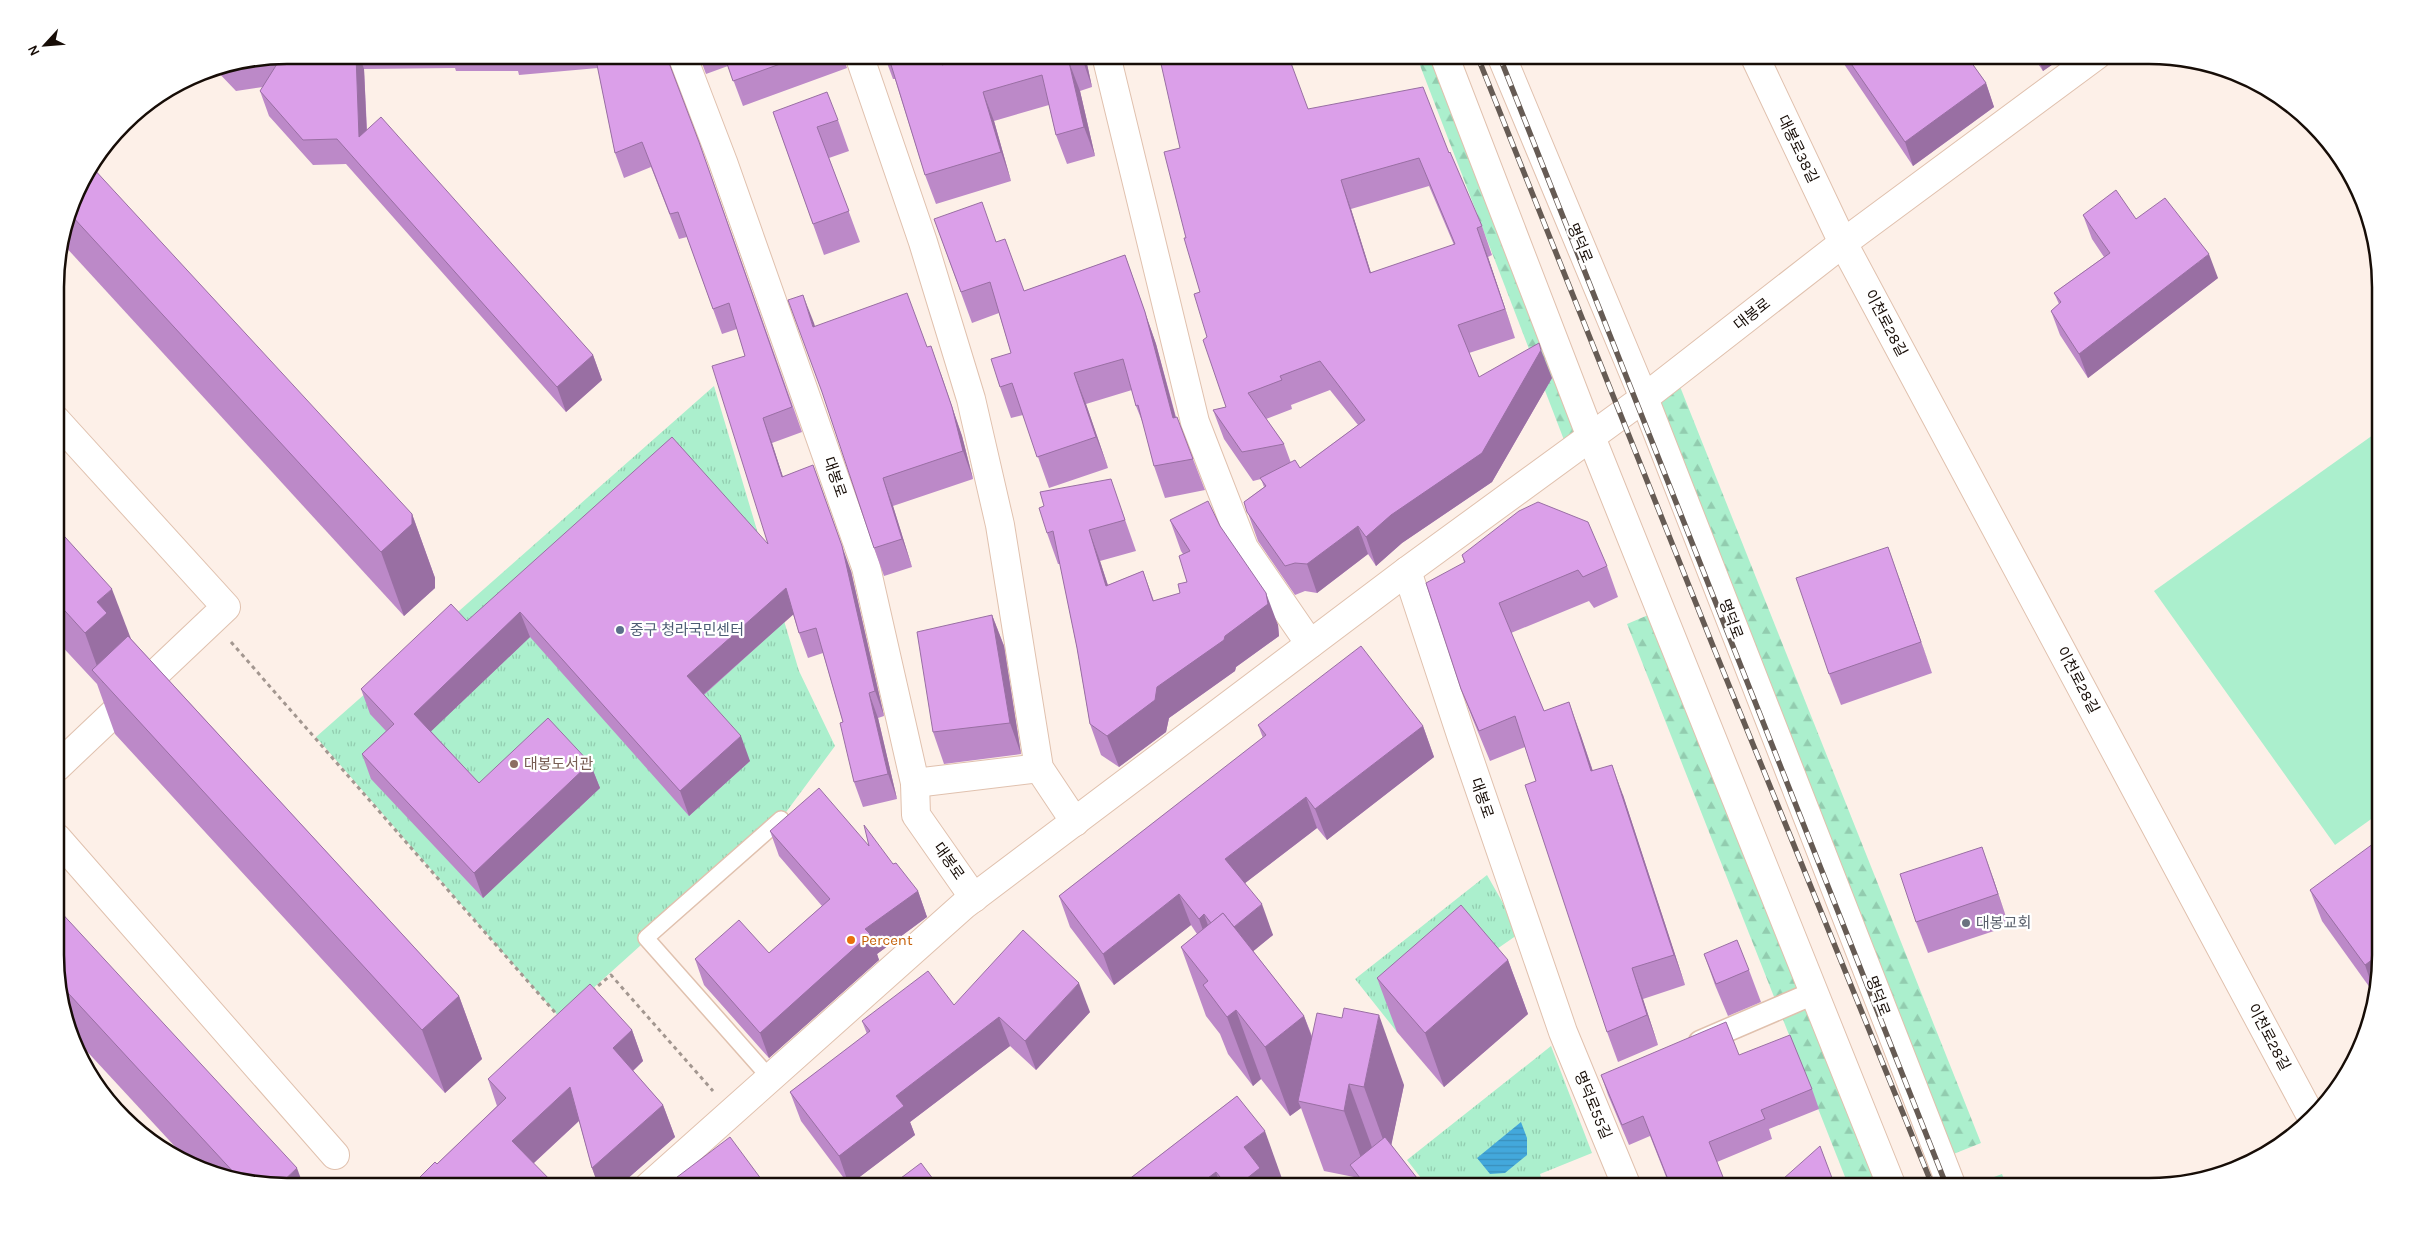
<svg xmlns="http://www.w3.org/2000/svg" width="2436" height="1242" viewBox="0 0 2436 1242" font-family="Karla,'Noto Sans KR',sans-serif">
<style>
.grass{fill:url(#grass-tufts)}
.forest{fill:url(#forest-firs)}
.pitch{fill:#abefcd}
.water{fill:url(#water-rules)}
.lines{fill:none;stroke-linecap:round;stroke-linejoin:round}
.service-casing{stroke:#e0c1ae;stroke-width:18}
.pedestrian-casing{stroke:#e0c1ae;stroke-width:25}
.minor-casing{stroke:#e0c1ae;stroke-width:30}
.tertiary-casing{stroke:#e0c1ae;stroke-width:30}
.secondary-casing{stroke:#e0c1ae;stroke-width:30}
.path{stroke:#a39790;stroke-width:3;stroke-dasharray:4 4;stroke-linecap:butt}
.service{stroke:#fff;stroke-width:15}
.pedestrian{stroke:#fff;stroke-width:22}
.minor{stroke:#fff;stroke-width:28}
.tertiary{stroke:#fff;stroke-width:28}
.secondary{stroke:#fff;stroke-width:28}
.rail-casing{stroke:#665b54;stroke-width:5.5}
.rail{stroke:#fff;stroke-width:4;stroke-dasharray:11;stroke-linecap:butt}
.wall{fill:#bc89c8;fill-rule:evenodd}
.shaded-wall{fill:#996fa3}
.building{fill:#db9fe9;stroke:#996fa3;fill-rule:evenodd}
.service-dot{fill:#5c6f8a;stroke:#fff;stroke-width:2}
.education-dot{fill:#8d6e63;stroke:#fff;stroke-width:2}
.worship-dot{fill:#6b7280;stroke:#fff;stroke-width:2}
.food-dot{fill:#e8710a;stroke:#fff;stroke-width:2}
.labels{text-anchor:middle;stroke-width:4.5;stroke-linejoin:round;paint-order:stroke}
.street-label{font-size:15px;fill:#170d07;stroke:#fff}
.service-label{font-size:15px;fill:#4e5e75;stroke:#fff;text-anchor:start}
.education-label{font-size:15px;fill:#785e54;stroke:#fff;text-anchor:start}
.worship-label{font-size:15px;fill:#5b616d;stroke:#fff;text-anchor:start}
.food-label{font-size:15px;fill:#c56008;stroke:#fff;text-anchor:start}
.rim{fill:none;stroke:#170d07;stroke-width:2.5}
</style>
<defs>
<pattern id="grass-tufts" width="24" height="20" patternUnits="userSpaceOnUse" patternTransform="scale(1.25)"><rect width="24" height="20" fill="#abefcd"/><path d="M3 7l-1-3M5 7V3M7 7l1-3M15 17l-1-3M17 17v-4M19 17l1-3" fill="none" stroke="#92ccaf"/></pattern>
<pattern id="forest-firs" width="22" height="20" patternUnits="userSpaceOnUse" patternTransform="scale(1.25)"><rect width="22" height="20" fill="#abefcd"/><path d="M5 1l3.5 6h-7zM16 11l3.5 6h-7z" fill="#92ccaf"/></pattern>
<pattern id="water-rules" width="6" height="5" patternUnits="userSpaceOnUse" patternTransform="scale(1.25)"><rect width="6" height="5" fill="#43a8dc"/><path d="M0 2.5h6" fill="none" stroke="#3a8fbb"/></pattern>
</defs>
<rect width="100%" height="100%" fill="#fdf0e8"/>
<g class="grass">
<path d="M714,386L799,671L835,746L781,819L560,1018L316,737Z"/>
<path d="M1487,875L1520,933L1481,960L1397,1032L1355,979Z"/>
<path d="M1551,1046L1592,1153L1540,1174L1544,1187H1428L1407,1160Z"/>
</g>
<g class="forest">
<path d="M1416,55H1444L1591,437L1569,453Z"/>
<path d="M1675,374L1981,1143L1941,1159L1644,398Z"/>
<path d="M1660,610L1892,1187H1849L1627,624Z"/>
<path d="M2002,1174L2007,1187H1967Z"/>
</g>
<path class="pitch" d="M2380,430L2381,812L2335,845L2154,591Z"/>
<path class="water" d="M1521,1122L1527,1138V1155L1505,1173L1490,1174L1477,1158Z"/>
<g class="lines">
<defs>
<path id="service" d="M770,1078L646,938L781,819"/>
<path id="pedestrian" d="M1700,1042L1814,993"/>
<g id="minor">
<path d="M682,55L723,162L866,567L915,783L916,815L974,898"/>
<path d="M859,55L923,242L971,399L1000,525L1039,768L1075,822"/>
<path d="M1106,55L1195,422L1244,548L1310,644"/>
<path d="M56,420L226,607L57,767"/>
<path d="M1407,571L1462,738L1563,1032L1627,1187"/>
<path d="M915,783L1039,768"/>
<path d="M57,838L335,1155"/>
</g>
<g id="tertiary">
<path d="M1754,55L1843,243L2312,1118"/>
<path d="M648,1187L964,905L1407,571L1644,398L1843,243L2097,55"/>
</g>
<g id="secondary">
<path d="M1444,55L1591,437L1892,1187"/>
<path d="M1501,55L1644,398L1952,1187"/>
</g>
</defs>
<use href="#service" class="service-casing"/>
<use href="#pedestrian" class="pedestrian-casing"/>
<use href="#minor" class="minor-casing"/>
<use href="#tertiary" class="tertiary-casing"/>
<use href="#secondary" class="secondary-casing"/>
<g class="path">
<path d="M231,642L559,1017"/>
<path d="M592,991L611,975L713,1091"/>
</g>
<use href="#service" class="service"/>
<use href="#pedestrian" class="pedestrian"/>
<use href="#minor" class="minor"/>
<use href="#tertiary" class="tertiary"/>
<use href="#secondary" class="secondary"/>
<defs>
<g id="rail">
<path d="M1477,55L1715,651L1933,1187"/>
<path d="M1499,55L1947,1187"/>
</g>
</defs>
<use href="#rail" class="rail-casing"/>
<use href="#rail" class="rail"/>
</g>
<g class="wall">
<path d="M287,55H667V59L708,167L802,432L772,443L783,477L851,571L884,716L878,718L897,799L863,807L854,782L843,722L823,653L808,658L799,633L793,614L704,695L750,761L689,816L530,637L431,731L479,783L590,763L600,788L483,898L371,779L362,754L386,731L370,714L361,689L467,621L768,544L745,356L737,329L722,334L687,237L679,239L651,167L624,178L615,153L598,68L519,75L518,71H456L455,68L364,69L367,130L593,355L602,380L566,412L346,164L313,165L269,116L260,91L263,87L236,91L215,69Z"/>
<path d="M699,55H844V60L847,68L743,106L728,66L706,74Z"/>
<path d="M884,55H942L945,64L976,55H1085L1092,87L1080,91L1095,156L1067,164L1056,135L1049,105L994,121L1011,181L936,204L925,175L895,79H893Z"/>
<path d="M1840,55H1966L1986,83L1994,107L1913,166L1844,64Z"/>
<path d="M2032,55H2066L2043,71Z"/>
<path d="M1308,109L1449,153L1482,226L1492,255L1488,257L1515,338L1469,353L1479,377L1552,378L1492,482L1402,543L1376,566L1368,554L1317,593L1305,591L1295,595L1258,541L1244,502L1264,487L1261,479L1253,481L1224,439L1213,410L1226,407L1207,337L1200,292L1186,238L1180,148ZM1429,186L1454,245L1371,273L1351,209ZM1330,390L1358,425L1300,468L1291,463L1284,444L1266,419L1292,409L1291,405Z"/>
<path d="M773,112L838,120L849,151L829,158L860,242L824,255Z"/>
<path d="M79,184L412,514L435,578V588L404,616L63,244Z"/>
<path d="M2083,215L2136,219L2218,278L2088,378L2060,335L2051,311L2059,304L2054,293L2104,257L2092,239Z"/>
<path d="M934,219L996,242L1024,291L1125,255L1156,344L1176,417L1193,459L1205,490L1165,498L1154,466L1144,426L1136,406L1132,390L1086,404L1108,468L1049,488L1023,415L1011,418L1000,387L1011,353L999,313L972,323Z"/>
<path d="M815,327L927,347L941,374L962,436L973,479L893,506L912,567L884,576L874,548Z"/>
<path d="M1122,511L1136,551L1100,561L1108,585L1143,571L1154,601L1180,593L1187,582L1183,554L1181,551L1170,520L1220,526L1278,625L1279,636L1236,667L1235,671L1169,718L1166,732L1119,767L1101,755L1090,724L1077,648L1060,564H1058L1047,533Z"/>
<path d="M56,527L131,639L459,996L482,1059L445,1093L115,734L97,684L56,640Z"/>
<path d="M1462,555L1607,566L1618,597L1594,608L1589,601L1511,633L1544,711L1580,733L1593,771L1623,795L1685,985L1643,999L1658,1045L1618,1062L1607,1032L1536,781L1525,747L1490,761L1473,720L1461,689L1464,562Z"/>
<path d="M1899,578L1932,673L1841,705L1829,674Z"/>
<path d="M992,615L1004,646L1021,754L944,764L933,732Z"/>
<path d="M1258,725L1423,726L1434,757L1327,840L1317,828L1245,883L1273,935L1253,951L1304,1016L1312,1036L1404,1085L1391,1145L1424,1187H1358L1354,1177L1324,1171L1301,1108L1290,1116L1261,1079L1253,1086L1228,1054L1220,1034L1206,1016L1181,947L1197,934L1191,925L1114,985L1070,927L1059,896L1263,738Z"/>
<path d="M770,831L869,846L893,864L918,891L927,917L877,954L879,960L769,1058L704,985L695,959L769,953L822,906L779,856Z"/>
<path d="M1993,878L2009,926L1928,953L1916,922Z"/>
<path d="M2310,890L2381,956L2373,992L2322,921Z"/>
<path d="M57,908L287,1187L192,1165L70,1033L57,986Z"/>
<path d="M1704,954L1749,970L1761,1002L1728,1016L1715,985Z"/>
<path d="M1508,960L1528,1014L1444,1087L1397,1032L1377,978Z"/>
<path d="M954,1005L1090,1012L1036,1070L1010,1046L910,1122L915,1135L849,1185L801,1121L790,1092L867,1034L862,1021Z"/>
<path d="M632,1030L643,1061L633,1071L663,1105L675,1137L618,1187H599L592,1168L579,1121L534,1163L437,1164L497,1106L488,1079Z"/>
<path d="M1739,1055L1812,1089L1819,1109L1769,1129L1772,1139L1717,1162L1727,1187H1670L1650,1136L1629,1145L1608,1095L1601,1075Z"/>
<path d="M1237,1096L1285,1187H1119Z"/>
</g>
<g class="shaded-wall">
<path d="M356,55H359L364,69L368,162L359,137Z"/>
<path d="M939,55H942L953,94L942,65Z"/>
<path d="M1081,55H1085L1092,87L1082,58Z"/>
<path d="M2037,55H2066L2043,71Z"/>
<path d="M1069,62L1080,91L1095,156L1084,127Z"/>
<path d="M1986,83L1994,107L1913,166L1905,142Z"/>
<path d="M983,92L994,121L1011,181L1001,152Z"/>
<path d="M1341,180L1351,209L1380,302L1370,273Z"/>
<path d="M1477,228L1488,257L1515,338L1505,309Z"/>
<path d="M2209,254L2218,278L2088,378L2079,354Z"/>
<path d="M1125,255L1156,344L1184,449L1173,418Z"/>
<path d="M803,295L814,323L824,355L813,327Z"/>
<path d="M931,346L962,436L973,479L963,451Z"/>
<path d="M1541,350L1552,378L1492,482L1402,543L1376,566L1366,537Z"/>
<path d="M593,355L602,380L566,412L557,387Z"/>
<path d="M1074,373L1086,404L1108,468L1096,437Z"/>
<path d="M763,418L772,443L791,502L782,477Z"/>
<path d="M813,465L851,571L884,716L875,691Z"/>
<path d="M883,478L893,506L912,567L902,539Z"/>
<path d="M412,514L435,578V588L404,616L381,552Z"/>
<path d="M1358,526L1368,554L1317,593L1307,564Z"/>
<path d="M1089,530L1100,561L1118,617L1106,586Z"/>
<path d="M1888,547L1899,578L1932,673L1921,642Z"/>
<path d="M786,588L795,613L696,701L687,676Z"/>
<path d="M112,589L136,652L103,683L85,633L97,602Z"/>
<path d="M1266,593L1278,625L1279,636L1236,667L1235,671L1169,718L1166,732L1119,767L1107,736L1157,687L1225,636Z"/>
<path d="M520,612L530,637L423,739L414,714Z"/>
<path d="M992,615L1004,646L1021,754L1010,723Z"/>
<path d="M869,693L878,718L897,799L888,774Z"/>
<path d="M1569,702L1580,733L1603,802L1591,771Z"/>
<path d="M1423,726L1434,757L1327,840L1315,809Z"/>
<path d="M741,736L750,761L689,816L680,791Z"/>
<path d="M590,763L600,788L483,898L474,873Z"/>
<path d="M1612,765L1623,795L1685,985L1674,955Z"/>
<path d="M1306,797L1317,828L1236,890L1225,859Z"/>
<path d="M1982,847L1993,878L2009,926L1998,894Z"/>
<path d="M918,891L927,917L877,954L879,960L769,1058L760,1033L865,929Z"/>
<path d="M1179,894L1191,925L1114,985L1103,954Z"/>
<path d="M1262,904L1273,935L1233,968L1222,937Z"/>
<path d="M1204,914L1215,945L1210,950L1199,919Z"/>
<path d="M2381,953V956L2373,989L2365,965Z"/>
<path d="M1508,960L1528,1014L1444,1087L1425,1033Z"/>
<path d="M1632,968L1643,999L1658,1045L1647,1015Z"/>
<path d="M1079,983L1090,1012L1036,1070L1025,1041Z"/>
<path d="M459,996L482,1059L445,1093L422,1030Z"/>
<path d="M1236,1010L1261,1079L1253,1086L1227,1017Z"/>
<path d="M1379,1015L1404,1085L1389,1156L1364,1087Z"/>
<path d="M1304,1016L1329,1085L1298,1101L1301,1108L1290,1116L1265,1047Z"/>
<path d="M999,1017L1010,1046L910,1122L915,1135L849,1185L839,1156L896,1096Z"/>
<path d="M632,1030L643,1061L624,1079L613,1048Z"/>
<path d="M1349,1084L1374,1153L1369,1180L1344,1111Z"/>
<path d="M570,1087L582,1118L524,1172L512,1141Z"/>
<path d="M663,1105L675,1137L618,1187H599L592,1168Z"/>
<path d="M1265,1131L1285,1187H1236L1244,1147Z"/>
<path d="M297,1168L304,1187H287L279,1185Z"/>
<path d="M1216,1172L1221,1187H1196Z"/>
</g>
<g class="building">
<path d="M287,55H356L359,137L381,117L593,355L557,387L337,139L303,140L260,91L282,56Z"/>
<path d="M595,55H666L699,142L792,407L763,418L782,477L813,465L842,546L875,691L869,693L888,774L854,782L840,723L843,722L816,628L799,633L786,588L687,676L741,736L680,791L520,612L414,714L479,783L548,718L590,763L474,873L362,754L394,724L361,689L451,604L467,621L672,437L768,544L712,366L745,356L729,303L713,309L678,212L670,214L642,142L615,153Z"/>
<path d="M724,55H805L733,81Z"/>
<path d="M888,55H939L942,65L976,55H1081L1082,58L1069,62L1084,127L1056,135L1042,75L983,92L1001,152L925,175Z"/>
<path d="M1159,55H1288L1308,109L1423,87L1449,153L1450,152L1482,226L1477,228L1505,309L1458,325L1479,377L1539,343L1541,350L1482,453L1391,515L1366,537L1358,526L1307,564L1295,563L1285,566L1247,512L1244,502L1266,486L1260,478L1295,460L1300,468L1365,420L1320,361L1280,376L1282,380L1248,393L1284,444L1242,452L1213,410L1226,407L1203,340L1207,337L1194,294L1200,292L1184,238H1186L1164,152L1180,148ZM1419,158L1455,244L1370,273L1341,180Z"/>
<path d="M1845,55H1966L1986,83L1905,142Z"/>
<path d="M277,57L278,59L227,67Z"/>
<path d="M827,92L838,120L817,127L849,211L813,224L773,112Z"/>
<path d="M92,167L412,514V524L381,552L71,215L79,184Z"/>
<path d="M2116,190L2136,219L2165,198L2209,254L2079,354L2051,311L2061,302L2054,293L2110,253L2083,215Z"/>
<path d="M982,202L996,242L1005,239L1024,291L1125,255L1145,312L1173,418L1177,417L1193,459L1154,466L1138,405L1136,406L1123,359L1074,373L1096,437L1037,457L1012,383L1000,387L991,359L1011,353L990,282L961,292L934,219Z"/>
<path d="M907,293L927,347L931,346L952,407L963,451L883,478L902,539L874,548L822,392L788,300L803,295L813,327Z"/>
<path d="M1111,479L1125,520L1089,530L1106,586L1143,571L1153,601L1180,593L1178,584L1187,582L1179,556L1190,551L1170,520L1208,501L1220,526L1266,593L1268,604L1225,636L1224,640L1157,687L1155,700L1107,736L1090,724L1077,648L1053,531L1047,533L1039,508L1044,506L1040,492Z"/>
<path d="M1538,502L1588,522L1607,566L1583,577L1578,570L1499,603L1544,711L1569,702L1591,771L1612,765L1674,955L1632,968L1647,1015L1607,1032L1525,785L1536,781L1515,716L1479,731L1461,689L1426,583L1465,562L1462,555L1519,511Z"/>
<path d="M56,527L112,589L97,602L107,613L85,633L56,601Z"/>
<path d="M1888,547L1921,642L1829,674L1796,578Z"/>
<path d="M992,615L1010,723L933,732L917,632Z"/>
<path d="M128,636L459,996L422,1030L92,670Z"/>
<path d="M1361,646L1423,726L1315,809L1306,797L1225,859L1262,904L1234,927L1223,913L1211,923L1204,914L1199,919L1179,894L1103,954L1059,896L1266,735L1258,725Z"/>
<path d="M819,788L869,846L864,825L893,864L896,863L918,891L865,929L870,934L760,1033L695,959L739,920L769,953L830,899L770,831Z"/>
<path d="M2381,838V953L2365,965L2310,890Z"/>
<path d="M1982,847L1998,894L1916,922L1900,874Z"/>
<path d="M1461,905L1508,960L1425,1033L1377,978Z"/>
<path d="M57,908L297,1168L279,1185L237,1176L57,981Z"/>
<path d="M1223,913L1304,1016L1265,1047L1236,1010L1227,1017L1203,985L1208,981L1181,947Z"/>
<path d="M1023,930L1079,983L1025,1041L999,1017L896,1096L904,1106L839,1156L790,1092L870,1031L862,1021L928,971L954,1005Z"/>
<path d="M1737,940L1749,970L1716,984L1704,954Z"/>
<path d="M590,984L632,1030L613,1048L663,1105L592,1168L570,1087L512,1141L557,1187H410L435,1162L437,1164L506,1098L488,1079Z"/>
<path d="M1344,1008L1379,1015L1364,1087L1349,1084L1344,1111L1298,1101L1317,1013L1342,1018Z"/>
<path d="M1726,1022L1739,1055L1790,1035L1812,1089L1761,1110L1765,1119L1709,1142L1727,1187H1671L1643,1116L1622,1125L1601,1075Z"/>
<path d="M1237,1096L1265,1131L1244,1147L1260,1168L1236,1187H1228L1216,1172L1196,1187H1119Z"/>
<path d="M730,1137L767,1187H664Z"/>
<path d="M1385,1137L1424,1187H1367L1350,1165Z"/>
<path d="M1820,1146L1835,1186L1774,1187Z"/>
<path d="M921,1163L939,1187H889Z"/>
</g>
<circle class="service-dot" cx="620" cy="630" r="5"/>
<circle class="education-dot" cx="514" cy="764" r="5"/>
<circle class="worship-dot" cx="1966" cy="923" r="5"/>
<circle class="food-dot" cx="851" cy="940" r="5"/>
<g class="labels">
<g class="street-label">
<text transform="translate(1798 149) rotate(64)" y="5">대봉로38길</text>
<text transform="translate(1580 243) rotate(67)" y="5">명덕로</text>
<text transform="translate(1752 314) rotate(-38)" y="5">대봉로</text>
<text transform="translate(1886 323) rotate(62)" y="5">이천로28길</text>
<text transform="translate(835 477) rotate(71)" y="5">대봉로</text>
<text transform="translate(1731 619) rotate(69)" y="5">명덕로</text>
<text transform="translate(2078 680) rotate(62)" y="5">이천로28길</text>
<text transform="translate(1482 798) rotate(71)" y="5">대봉로</text>
<text transform="translate(949 861) rotate(55)" y="5">대봉로</text>
<text transform="translate(1878 996) rotate(69)" y="5">명덕로</text>
<text transform="translate(2269 1037) rotate(62)" y="5">이천로28길</text>
<text transform="translate(1593 1105) rotate(67)" y="5">명덕로55길</text>
</g>
<g class="service-label">
<text x="630" y="635">중구 청라국민센터</text>
</g>
<g class="education-label">
<text x="524" y="769">대봉도서관</text>
</g>
<g class="worship-label">
<text x="1976" y="928">대봉교회</text>
</g>
<g class="food-label">
<text x="861" y="945">Percent</text>
</g>
</g>
<path d="M0 0H2436V1242H0ZM287 64H2149A223 223 0 0 1 2372 287V955A223 223 0 0 1 2149 1178H287A223 223 0 0 1 64 955V287A223 223 0 0 1 287 64Z" fill="#fff" fill-rule="evenodd"/>
<path class="rim" d="M287 64H2149A223 223 0 0 1 2372 287V955A223 223 0 0 1 2149 1178H287A223 223 0 0 1 64 955V287A223 223 0 0 1 287 64Z"/>
<g transform="translate(45 45) rotate(244)" stroke="#ffffff" stroke-width="4" paint-order="stroke">
<path d="M0-4L9 19L0 12L-9 19Z" fill="#170d07"/>
<text y="-8" font-size="14" font-weight="bold" text-anchor="middle" fill="#170d07">N</text>
</g>
</svg>
